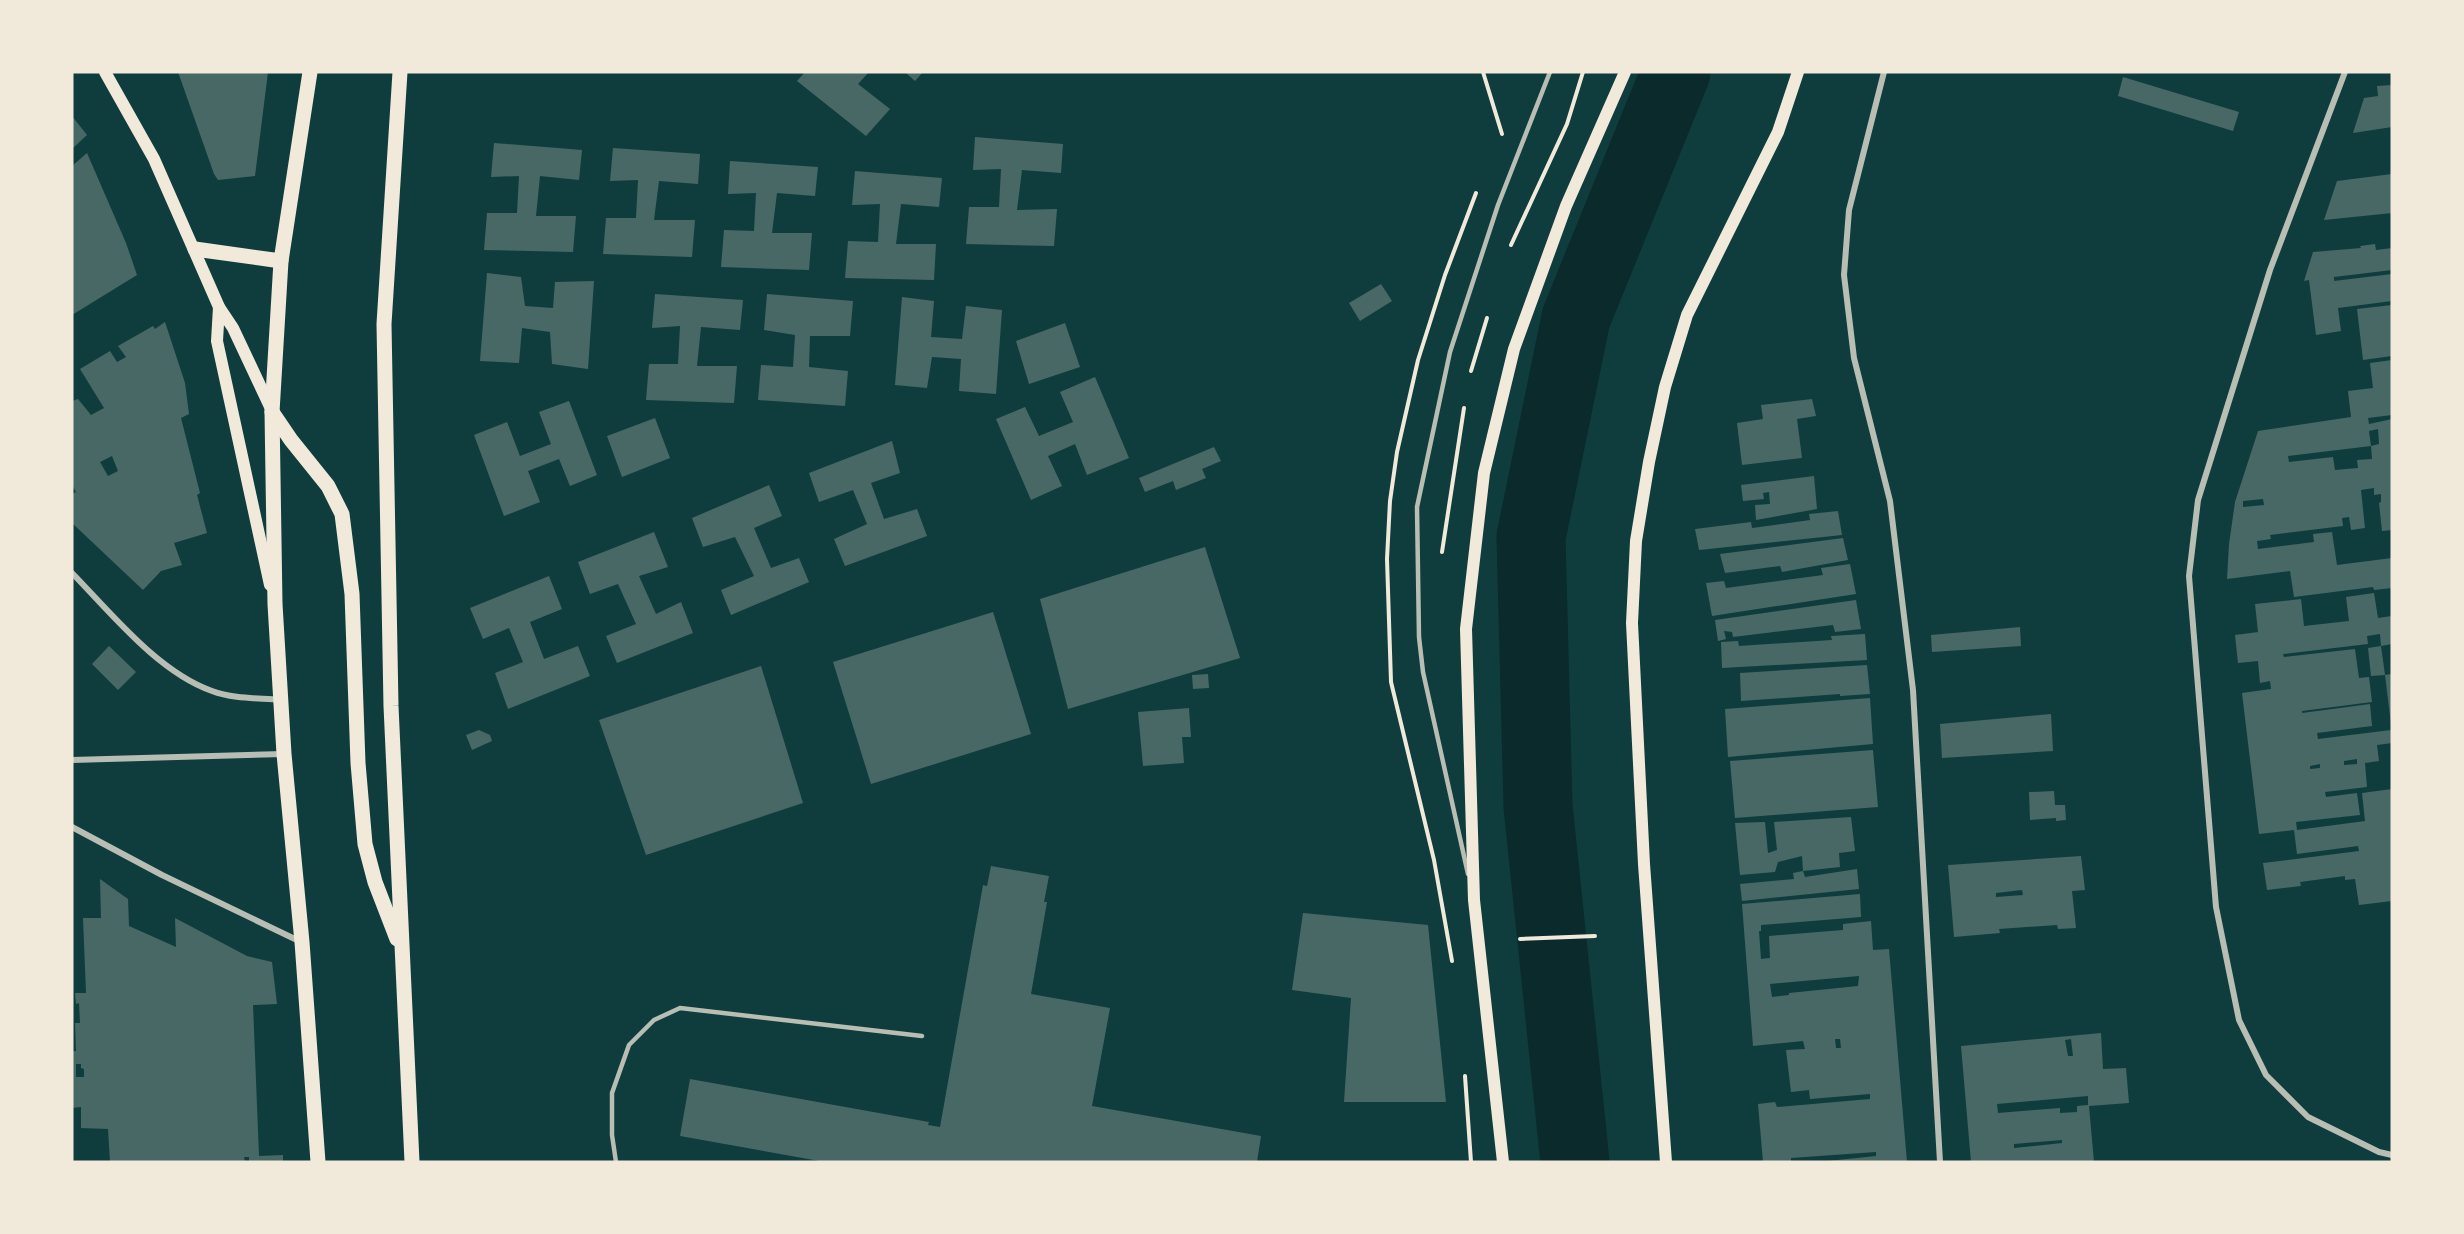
<svg xmlns="http://www.w3.org/2000/svg" width="2464" height="1234" viewBox="0 0 2464 1234" font-family="'Fira Sans Condensed',sans-serif">
<style>
.lines{fill:none;stroke-linecap:round;stroke-linejoin:round}
.river{stroke:#0a2a2b;stroke-width:69}
.building{fill:#486865;fill-rule:evenodd}
.path{stroke:#f1e9da;stroke-width:4}
.service{stroke:#b8beb3;stroke-width:4.5}
.minor{stroke:#b8beb3;stroke-width:6}
.secondary{stroke:#f1e9da;stroke-width:12}
.primary{stroke:#f1e9da;stroke-width:15}
</style>
<rect width="100%" height="100%" fill="#0f3d3e"/>
<g class="lines">
<path class="river" d="M1575,1162L1538,806L1531,537L1576,318L1676,72"/>
</g>
<g class="building">
<path d="M178,72H268L255,176L218,180L214,174Z"/>
<path d="M805,72H869L858,84L890,109L866,136L797,81Z"/>
<path d="M905,72H923L915,81Z"/>
<path d="M2123,77L2239,112L2233,131L2118,96Z"/>
<path d="M2392,85V127L2353,133L2364,98L2378,96L2377,86Z"/>
<path d="M72,116L87,135L72,149Z"/>
<path d="M975,137L1063,144L1061,173L1022,170L1017,210L1057,209L1054,246L966,244L969,207H999L1001,169L973,170Z"/>
<path d="M494,143L582,150L579,180L540,176L536,216H576L573,252L484,250L487,213H517L519,176L491,177Z"/>
<path d="M613,148L700,154L698,184L659,181L654,220H695L692,257L603,254L606,218H636L638,180L610,181Z"/>
<path d="M87,153L126,243L137,275L72,315V166Z"/>
<path d="M730,161L818,167L815,196L777,193L772,233H812L809,270L721,267L724,230L754,231L756,193L728,194Z"/>
<path d="M855,171L942,178L939,207L901,204L896,244H936L934,280L845,278L848,241L878,242L880,204L852,205Z"/>
<path d="M2392,174V213L2324,220L2337,181Z"/>
<path d="M2375,244L2376,250L2392,248V270L2334,277V281L2392,274V301L2338,308L2341,331L2316,335L2309,280L2304,281L2313,252L2361,248L2360,246Z"/>
<path d="M487,273L521,277L525,306L553,308L555,282L594,281L588,369L552,364L550,332L522,328L519,363L480,361Z"/>
<path d="M1381,284L1392,301L1360,321L1349,303Z"/>
<path d="M655,294L743,300L740,330L701,327L697,366H737L734,403L646,400L649,364H678L680,326L652,328Z"/>
<path d="M767,294L853,301L850,336H810L809,367L848,371L845,406L758,400L761,365L793,367L795,335L764,330Z"/>
<path d="M902,297L934,301L931,337L962,339L966,306L1002,310L996,394L959,391L961,359L932,357L927,388L895,385Z"/>
<path d="M2392,305V356L2363,360L2357,309Z"/>
<path d="M165,322L185,383L189,414L181,418L200,493L197,495L207,533L174,543L182,565L161,571L143,590L72,523V494L76,492L72,485V401L78,399L91,415L104,408L80,369L110,351L117,362L126,357L118,346L153,326L155,329ZM112,456L118,471L108,476L100,462Z"/>
<path d="M1065,323L1080,367L1029,384L1016,341Z"/>
<path d="M2392,360V415L2368,418L2369,424L2392,419V530L2382,531L2379,503L2381,502V494L2374,495V488L2361,490L2365,528L2351,530L2349,517L2342,518L2343,526L2270,535L2271,539L2257,541L2258,549L2314,542L2313,534L2332,532L2337,565L2392,558V588L2374,590L2373,587L2294,597L2290,571L2227,579L2229,544L2235,502L2258,431L2351,417L2348,391L2373,388L2370,363ZM2378,429L2379,444L2371,446L2372,459L2357,460L2358,468L2335,470L2333,457L2289,462L2288,456L2371,446L2369,431ZM2263,499L2264,505L2243,507V501Z"/>
<path d="M1095,377L1129,458L1087,475L1075,444L1048,456L1062,486L1031,500L996,419L1025,407L1039,436L1073,422L1060,392Z"/>
<path d="M1812,399L1816,416L1797,419L1802,458L1742,465L1737,423L1763,419L1761,405Z"/>
<path d="M569,401L597,475L570,486L559,459L528,471L540,502L504,516L474,435L507,422L520,456L551,444L539,412Z"/>
<path d="M655,418L670,458L622,477L607,436Z"/>
<path d="M892,441L900,473L871,483L884,519L917,509L927,536L845,566L834,539L867,524L853,490L819,502L809,473Z"/>
<path d="M1214,447L1221,461L1202,469L1206,478L1176,490L1173,481L1145,492L1139,478Z"/>
<path d="M1814,476L1817,509L1756,520L1755,505L1770,504L1769,492L1763,493L1764,499L1743,501L1741,485Z"/>
<path d="M769,485L782,516L754,528L771,568L799,558L809,582L731,615L721,590L754,576L735,537L703,547L692,518Z"/>
<path d="M1838,511L1842,535L1699,550L1695,529L1751,522L1752,528L1810,520L1809,514Z"/>
<path d="M654,532L668,567L639,576L656,614L681,602L693,633L617,663L606,636L636,624L618,584L590,594L578,562Z"/>
<path d="M1843,538L1848,560L1782,572L1780,566L1725,573L1720,554Z"/>
<path d="M1205,547L1240,658L1068,709L1040,599Z"/>
<path d="M1850,564L1856,594L1712,616L1706,583L1724,581L1726,588L1823,575L1821,568Z"/>
<path d="M549,576L562,609L530,622L544,659L578,646L590,676L508,709L495,673L523,662L509,628L483,639L470,608Z"/>
<path d="M2374,593L2378,618L2392,616V644L2381,646L2380,634L2367,636L2368,644L2283,654L2284,657L2355,649L2359,678L2369,677L2372,702L2302,711V713L2370,704L2372,726L2317,733L2318,739L2391,730L2392,743L2377,745L2379,761L2365,763L2367,787L2325,792L2326,797L2357,793L2360,815L2296,822L2297,830L2365,821L2362,793L2392,789V901L2359,905L2355,879L2345,880V876L2300,882L2301,886L2267,890L2263,863L2359,851L2358,846L2297,854L2294,830L2259,834L2242,693L2271,689L2270,681L2260,683L2258,661L2238,663L2235,635L2258,632L2255,604L2301,599L2304,626L2349,621L2346,597ZM2357,759V764L2344,765V761ZM2320,764V768L2310,769V766Z"/>
<path d="M1856,600L1861,629L1835,632L1833,625L1733,637L1732,632L1724,631L1726,639L1718,641L1715,620Z"/>
<path d="M993,612L1031,734L871,784L833,662Z"/>
<path d="M2020,627L2021,646L1932,652L1931,635Z"/>
<path d="M1865,634L1867,660L1722,668L1721,642L1738,641L1739,646L1832,640L1831,636Z"/>
<path d="M109,646L136,672L118,690L92,664Z"/>
<path d="M2381,646L2385,675L2371,676L2368,648Z"/>
<path d="M1867,665L1870,694L1840,696V694L1741,701L1740,673Z"/>
<path d="M761,666L803,803L646,855L599,720Z"/>
<path d="M1208,674L1209,688L1193,689L1192,675Z"/>
<path d="M2392,674V724H2391L2385,675Z"/>
<path d="M1870,698L1873,744L1728,757L1725,709Z"/>
<path d="M1189,708L1191,737H1182L1184,763L1143,766L1138,712Z"/>
<path d="M2051,714L2053,751L1942,758L1940,724Z"/>
<path d="M479,730L490,735L492,741L472,750L466,735Z"/>
<path d="M1873,750L1878,807L1735,818L1730,761Z"/>
<path d="M2054,791L2055,805H2065L2066,820L2056,821V818L2030,820L2029,792Z"/>
<path d="M1851,817L1855,851L1839,853L1840,867L1803,871L1802,856L1778,862L1775,872L1740,875L1735,823L1765,822L1768,853L1777,850L1774,822Z"/>
<path d="M2081,856L2085,890L2072,891L2076,928L2058,929L2057,925L1999,929L2000,933L1954,937L1948,865ZM2022,890L2023,895L1996,897V893Z"/>
<path d="M991,866L1049,876L1044,902H1047L1031,994L1110,1008L1092,1106L1261,1136L1257,1162H825L680,1136L690,1079L929,1122L928,1125L940,1127L983,885L987,886Z"/>
<path d="M1857,869L1859,889L1742,901L1740,884L1794,879L1793,873L1803,871L1805,877Z"/>
<path d="M100,879L128,899L129,926L176,947L175,918L247,956L272,962L277,1004L253,1005L259,1156L283,1155V1162H249V1157H244L245,1162H110L108,1129L81,1128V1107L72,1108V1051H76L75,1023H80L79,1003L76,1004L75,993H86L83,918H101ZM76,1064H81V1068L84,1069V1077H76Z"/>
<path d="M1860,894L1861,917L1761,925V931H1759L1761,959L1770,958L1769,936L1843,930V924L1871,921L1873,950L1889,949L1907,1162H1818L1876,1156V1152L1791,1158V1162H1763L1758,1104L1775,1102L1777,1107L1870,1099V1094L1810,1099L1809,1090L1791,1092L1786,1050L1805,1049L1803,1041L1753,1046L1742,904ZM1859,976L1858,986L1789,993V995L1772,997L1770,984ZM1835,1039H1840L1841,1048H1836Z"/>
<path d="M1303,913L1428,925L1446,1102H1344L1351,998L1292,990Z"/>
<path d="M2101,1033L2103,1069L2126,1068L2129,1103L2089,1106L2094,1162H1971L1961,1046ZM2071,1039L2073,1056H2068L2065,1040ZM2088,1096V1105L2077,1106V1112L2060,1113V1108L1998,1113L1997,1104ZM2062,1140V1143L2014,1148V1144Z"/>
</g>
<g class="lines">
<g class="path">
<path d="M1483,72L1502,134"/>
<path d="M1511,245L1567,124L1583,72"/>
<path d="M1471,371L1487,318"/>
<path d="M1442,552L1464,408"/>
<path d="M1520,939L1595,936"/>
<path d="M1452,961L1434,860L1391,682L1387,559L1390,501L1397,452L1418,360L1445,275L1476,193"/>
<path d="M1465,1076L1471,1162"/>
</g>
<g class="service">
<path d="M1468,874L1423,672L1419,637L1417,507L1450,352L1498,205L1550,72"/>
<path d="M616,1162L612,1135V1093L629,1045L654,1020L680,1008L922,1036"/>
</g>
<g class="minor">
<path d="M1884,72L1849,210L1844,275L1854,358L1890,501L1913,690L1940,1162"/>
<path d="M2345,72L2270,270L2198,500L2189,576L2216,907L2239,1020L2266,1075L2308,1117L2379,1152L2392,1155"/>
<path d="M72,573C111,613 158,672 212,691C233,699 258,698 280,700"/>
<path d="M72,760L284,754"/>
<path d="M72,827L162,875L299,941"/>
</g>
<g class="secondary">
<path d="M105,72L154,159L219,307L233,328L272,411"/>
<path d="M219,307L217,341L270,585"/>
<path d="M1503,1162L1474,900L1466,629L1484,473L1514,349L1566,206L1625,72"/>
<path d="M1666,1162L1644,864L1632,623L1636,541L1649,462L1665,387L1687,315L1778,132L1798,72"/>
</g>
<g class="primary">
<path d="M310,72L281,261L272,412L275,604L284,754L302,942L318,1162"/>
<path d="M400,72L384,324L391,706L412,1162"/>
<path d="M195,249L281,261"/>
<path d="M272,412L291,440L328,486L342,514L352,594L358,763L365,844L375,882L397,939"/>
</g>
</g>
<rect width="2464" height="1234" fill="none" stroke="#f1e9da" stroke-width="147"/>
</svg>
